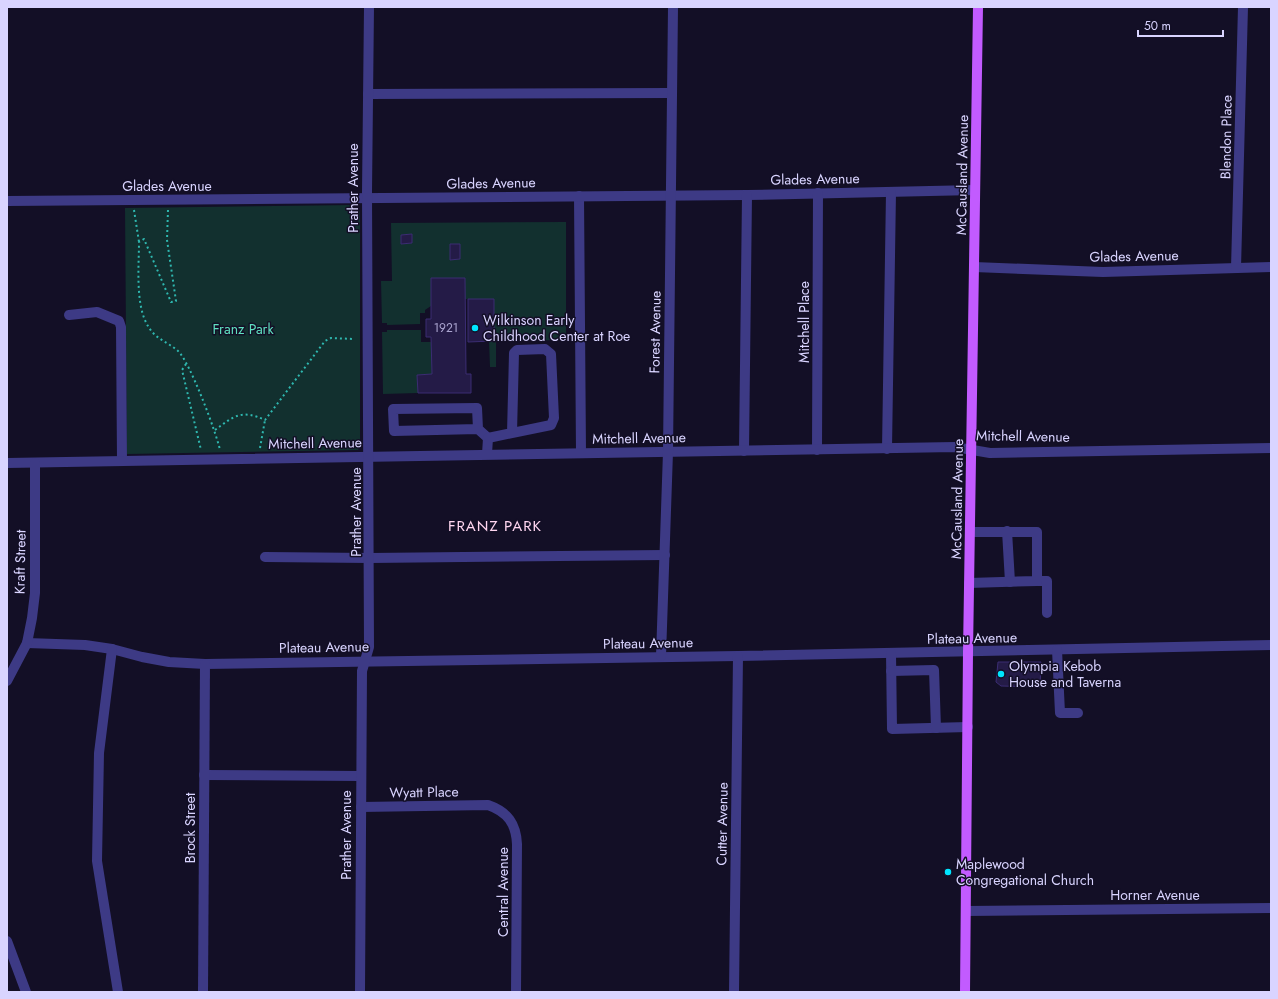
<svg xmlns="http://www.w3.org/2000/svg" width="1278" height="999" viewBox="0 0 1278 999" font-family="Jost,sans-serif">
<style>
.green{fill:#12302f;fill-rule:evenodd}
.building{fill:#241b47;stroke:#3b2d73}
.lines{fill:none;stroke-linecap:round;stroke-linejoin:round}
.path{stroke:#2fb8b0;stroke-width:2;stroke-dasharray:2 3;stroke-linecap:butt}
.minor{stroke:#3d3a85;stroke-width:10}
.major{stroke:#c25bff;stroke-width:10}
.poi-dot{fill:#00e5ff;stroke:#130f26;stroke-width:1.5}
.labels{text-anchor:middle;stroke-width:3;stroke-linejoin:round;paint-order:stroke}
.number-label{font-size:12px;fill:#aca6d1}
.street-label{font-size:14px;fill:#d9d4ff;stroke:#130f26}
.poi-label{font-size:14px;fill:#d9d4ff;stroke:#130f26;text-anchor:start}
.park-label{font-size:14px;fill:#5fe0c0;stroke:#130f26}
.neighbourhood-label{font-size:15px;letter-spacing:1px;fill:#ffd6f0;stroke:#130f26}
</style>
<rect width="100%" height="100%" fill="#130f26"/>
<g class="green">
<path d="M355,205L358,207L360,212V447L358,450L127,454L125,208Z"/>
<path d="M566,222V340L496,341V367H490L489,341H494V299H465V278H431V306L425,310V313H420V324L387,325V323H382L381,281H392L391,223ZM412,234V243L401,244V235ZM450,244H460V259L450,260Z"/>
<path d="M387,330H421V342H431L432,374L417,375L418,393L383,394L382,332H387Z"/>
</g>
<g class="building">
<path d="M412,234V243L401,244V235Z"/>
<path d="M450,244H460V259L450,260Z"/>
<path d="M431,278H465L466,374H471V393H418L417,375L432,374L431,337H426V319H431Z"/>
<path d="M468,299H494V341L468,342Z"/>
<path d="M998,662H1041L1040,687L1001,686L996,682Z"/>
</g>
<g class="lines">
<g class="path">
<path d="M134,210L139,242"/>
<path d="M168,210L167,240L176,301L171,302L144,239L139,242C139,266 135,305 148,326C155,339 168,342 178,351C190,362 216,432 220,450"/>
<path d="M186,364L182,370L201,450"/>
<path d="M215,430C234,416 241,409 265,420L325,341L331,338L354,339"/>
<path d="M260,448L265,420"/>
</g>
<g class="minor">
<path d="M368,94L672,93"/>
<path d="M579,196L581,453"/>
<path d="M7,201L747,195L975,190"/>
<path d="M974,267L1103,272L1271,267"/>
<path d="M1236,268L1243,7"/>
<path d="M69,315L97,312L119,321L121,327L122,461"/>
<path d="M478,429L394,431L393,409L477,408L478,429L488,438"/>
<path d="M887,449L891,192"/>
<path d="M817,450L818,193"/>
<path d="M744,451L747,195"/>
<path d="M487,454L488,438L551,425L554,418L551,354L545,349L517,350L514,353L512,433"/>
<path d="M7,463L955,447L990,453L1271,448"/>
<path d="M1007,531L1010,582"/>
<path d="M265,557L370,558L665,555"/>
<path d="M1037,581H1047V613"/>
<path d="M969,583L1037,581V532H970"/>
<path d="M27,643L85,645L112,649L142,657L169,662L205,664L738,656L1271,645"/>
<path d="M112,649L99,753L97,861L118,992"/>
<path d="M1057,650L1060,713H1078"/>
<path d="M891,653L892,729L968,727"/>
<path d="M661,656L668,452L673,7"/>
<path d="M891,671L934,670L936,728"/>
<path d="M7,681L27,643L32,618L35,593V463"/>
<path d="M204,775L360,776"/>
<path d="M361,807L488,805C508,812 516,824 517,844L516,992"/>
<path d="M966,911L1271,908"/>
<path d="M7,941L26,992"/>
<path d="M203,992L205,664"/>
<path d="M360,992L362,671L369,647L367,192L369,7"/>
<path d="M734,992L738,656"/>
</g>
<path class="major" d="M965,992L968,652L978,7"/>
</g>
<g class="poi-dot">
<circle cx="475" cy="328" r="4"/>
<circle cx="1001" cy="674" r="4"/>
<circle cx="948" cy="872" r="4"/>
</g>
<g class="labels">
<g class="number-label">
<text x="446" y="332">1921</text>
</g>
<g class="street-label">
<text transform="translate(1226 137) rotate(-89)" y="5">Blendon Place</text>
<text transform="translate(962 175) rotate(-89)" y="5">McCausland Avenue</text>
<text transform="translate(815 179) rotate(-1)" y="5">Glades Avenue</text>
<text transform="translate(491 183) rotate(-1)" y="5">Glades Avenue</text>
<text x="167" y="191">Glades Avenue</text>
<text transform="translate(353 188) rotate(-90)" y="5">Prather Avenue</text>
<text transform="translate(1134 256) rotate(-1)" y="5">Glades Avenue</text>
<text transform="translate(804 322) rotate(-90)" y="5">Mitchell Place</text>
<text transform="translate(655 332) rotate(-89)" y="5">Forest Avenue</text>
<text transform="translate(1023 436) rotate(1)" y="5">Mitchell Avenue</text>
<text transform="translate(639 438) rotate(-1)" y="5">Mitchell Avenue</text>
<text transform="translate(315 443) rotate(-1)" y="5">Mitchell Avenue</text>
<text transform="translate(957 499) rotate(-89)" y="5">McCausland Avenue</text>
<text transform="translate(356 512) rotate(-90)" y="5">Prather Avenue</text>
<text transform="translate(20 562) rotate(-89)" y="5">Kraft Street</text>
<text transform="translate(972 638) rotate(-1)" y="5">Plateau Avenue</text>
<text transform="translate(648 643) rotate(-1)" y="5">Plateau Avenue</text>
<text transform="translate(324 647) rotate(-1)" y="5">Plateau Avenue</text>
<text transform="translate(424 792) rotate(-1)" y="5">Wyatt Place</text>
<text transform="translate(722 824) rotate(-89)" y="5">Cutter Avenue</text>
<text transform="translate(190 828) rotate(-90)" y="5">Brock Street</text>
<text transform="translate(346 835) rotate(-90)" y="5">Prather Avenue</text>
<text transform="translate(503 892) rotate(-90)" y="5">Central Avenue</text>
<text x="1155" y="900">Horner Avenue</text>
</g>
<g class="poi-label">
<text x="483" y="325">Wilkinson Early<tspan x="483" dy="16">Childhood Center at Roe</tspan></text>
<text x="1009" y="671">Olympia Kebob<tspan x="1009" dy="16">House and Taverna</tspan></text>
<text x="956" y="869">Maplewood<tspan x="956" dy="16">Congregational Church</tspan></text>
</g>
<g class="park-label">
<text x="243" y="334">Franz Park</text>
</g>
<g class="neighbourhood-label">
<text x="495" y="531">FRANZ PARK</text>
</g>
</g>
<rect width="1278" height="999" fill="none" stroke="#d9d4ff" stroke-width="16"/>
<path d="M1138 30v6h85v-6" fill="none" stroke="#d9d4ff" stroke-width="2"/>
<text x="1144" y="30" font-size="12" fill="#d9d4ff" stroke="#130f26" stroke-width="3" paint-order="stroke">50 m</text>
</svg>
